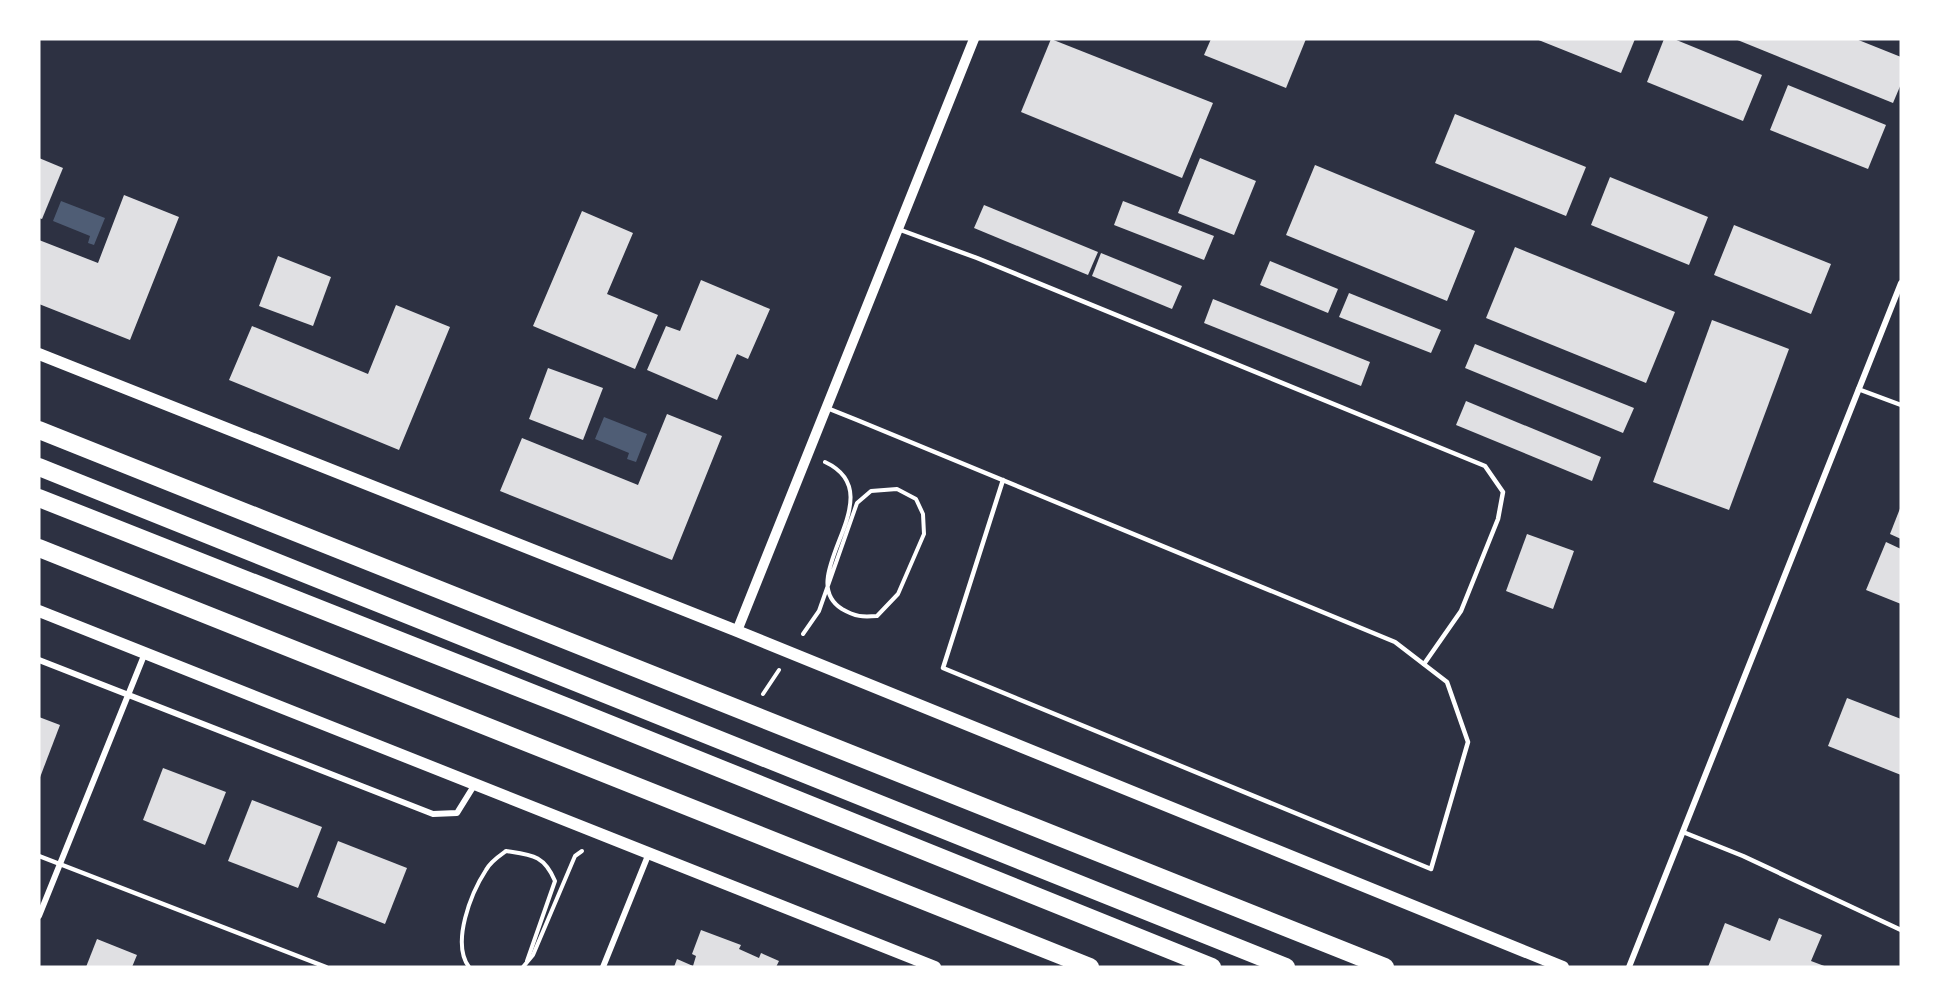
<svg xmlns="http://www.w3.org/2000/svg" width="1940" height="1006" viewBox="0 0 1940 1006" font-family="'Fira Sans',sans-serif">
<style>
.water{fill:#4f5d75}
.building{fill:#e0e0e3}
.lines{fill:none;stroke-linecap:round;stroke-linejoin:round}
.path{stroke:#fff;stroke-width:4}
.service{stroke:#fff;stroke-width:4.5}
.minor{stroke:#fff;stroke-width:6}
.tertiary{stroke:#fff;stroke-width:10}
.secondary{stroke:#fff;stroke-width:12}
.motorway{stroke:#fff;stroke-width:18}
</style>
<rect width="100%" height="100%" fill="#2d3142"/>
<g class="water">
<path d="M61,201L105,218L94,245L88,243L90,236L53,221Z"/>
<path d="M604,417L647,434L636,462L627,459L629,453L595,439Z"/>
</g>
<g class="building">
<path d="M1051,39L1213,103L1182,178L1021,112Z"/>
<path d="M1211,39H1306L1286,88L1204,55Z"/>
<path d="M1536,39H1635L1621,73Z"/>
<path d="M1664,39H1674L1762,75L1743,121L1647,82Z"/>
<path d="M1735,39H1856L1901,57V84L1893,103Z"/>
<path d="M1788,85L1886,125L1868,169L1770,130Z"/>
<path d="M1455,114L1586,167L1566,216L1435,163Z"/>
<path d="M39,158L63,168L42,219L39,218Z"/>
<path d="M1200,158L1256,181L1234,235L1178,213Z"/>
<path d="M1315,165L1475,231L1447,301L1286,235Z"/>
<path d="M1610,177L1708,217L1689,265L1591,225Z"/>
<path d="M124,195L179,217L130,340L39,304V240L98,263Z"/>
<path d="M1123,201L1214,236L1204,260L1114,225Z"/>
<path d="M984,205L1098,252L1088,275L974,228Z"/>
<path d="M582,211L633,233L607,294L658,315L635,369L533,326Z"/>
<path d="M1734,225L1831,264L1811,314L1714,275Z"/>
<path d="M1515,247L1675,312L1646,383L1486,318Z"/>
<path d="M1101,253L1182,286L1172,309L1092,276Z"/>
<path d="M278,256L331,277L313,326L259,306Z"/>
<path d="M1270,261L1338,289L1328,313L1260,285Z"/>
<path d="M701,280L770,309L748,359L737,354L717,400L647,370L666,326L680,331Z"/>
<path d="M1349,293L1441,330L1431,353L1339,317Z"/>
<path d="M1213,299L1370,362L1361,386L1204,323Z"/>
<path d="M396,305L450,327L399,450L229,380L252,326L368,374Z"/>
<path d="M1712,320L1789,349L1729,510L1653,482Z"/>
<path d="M1475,344L1634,408L1623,433L1465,368Z"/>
<path d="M548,368L603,388L583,440L529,419Z"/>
<path d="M1466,401L1601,457L1592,481L1456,425Z"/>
<path d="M667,414L722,436L672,560L500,491L522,438L638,485Z"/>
<path d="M1901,506V539L1890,534Z"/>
<path d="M1527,534L1574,551L1553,609L1506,591Z"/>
<path d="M1886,542L1901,549V604L1866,590Z"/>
<path d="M1847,698L1901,719V775L1828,746Z"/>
<path d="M39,717L60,725L39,780Z"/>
<path d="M163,768L226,792L205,845L143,820Z"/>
<path d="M252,800L322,827L298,888L228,861Z"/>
<path d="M338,841L407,868L385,924L317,897Z"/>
<path d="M1779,918L1822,935L1811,961L1827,967H1708L1725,923L1770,941Z"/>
<path d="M701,930L741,945L739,949L759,958L761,953L779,961L776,967H674L677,959L693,966L696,956L692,954Z"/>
<path d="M97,939L137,955L132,967H86Z"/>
</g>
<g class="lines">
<g class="path">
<path d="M803,634L819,611L857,503L871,491L897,489L916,499L923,514L924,534L898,594L877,616C862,617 856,617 842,609C791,577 896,495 825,462"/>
<path d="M763,694L779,670"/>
<path d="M469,967C451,943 471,893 486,870C490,862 499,856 506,851C532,855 544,855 555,881L527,961"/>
<path d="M523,967L533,955L575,856L582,851"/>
</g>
<g class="service">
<path d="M898,229L977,258L1485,466L1503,492L1498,519L1461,611L1424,664"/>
<path d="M1858,389L1901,405"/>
<path d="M827,408L857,420L1395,642L1447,682L1468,742L1431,869L943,668L1003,480"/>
<path d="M1683,832L1743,856L1901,930"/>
<path d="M39,856L326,967"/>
</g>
<g class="minor">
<path d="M39,660L433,814L457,813L475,784"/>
<path d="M39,916L145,653"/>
<path d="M603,967L649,853"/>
<path d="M1629,967L1901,283"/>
</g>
<path class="tertiary" d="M737,631L974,39"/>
<g class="secondary">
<path d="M39,354L737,631L1563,967"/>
<path d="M39,611L935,967"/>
</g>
<g class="motorway">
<path d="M39,430L1385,967"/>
<path d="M39,467L1286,967"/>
<path d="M39,498L570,708L1212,967"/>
<path d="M39,548L1090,967"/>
</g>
</g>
<rect width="1940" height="1006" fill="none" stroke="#ffffff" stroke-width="81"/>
</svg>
